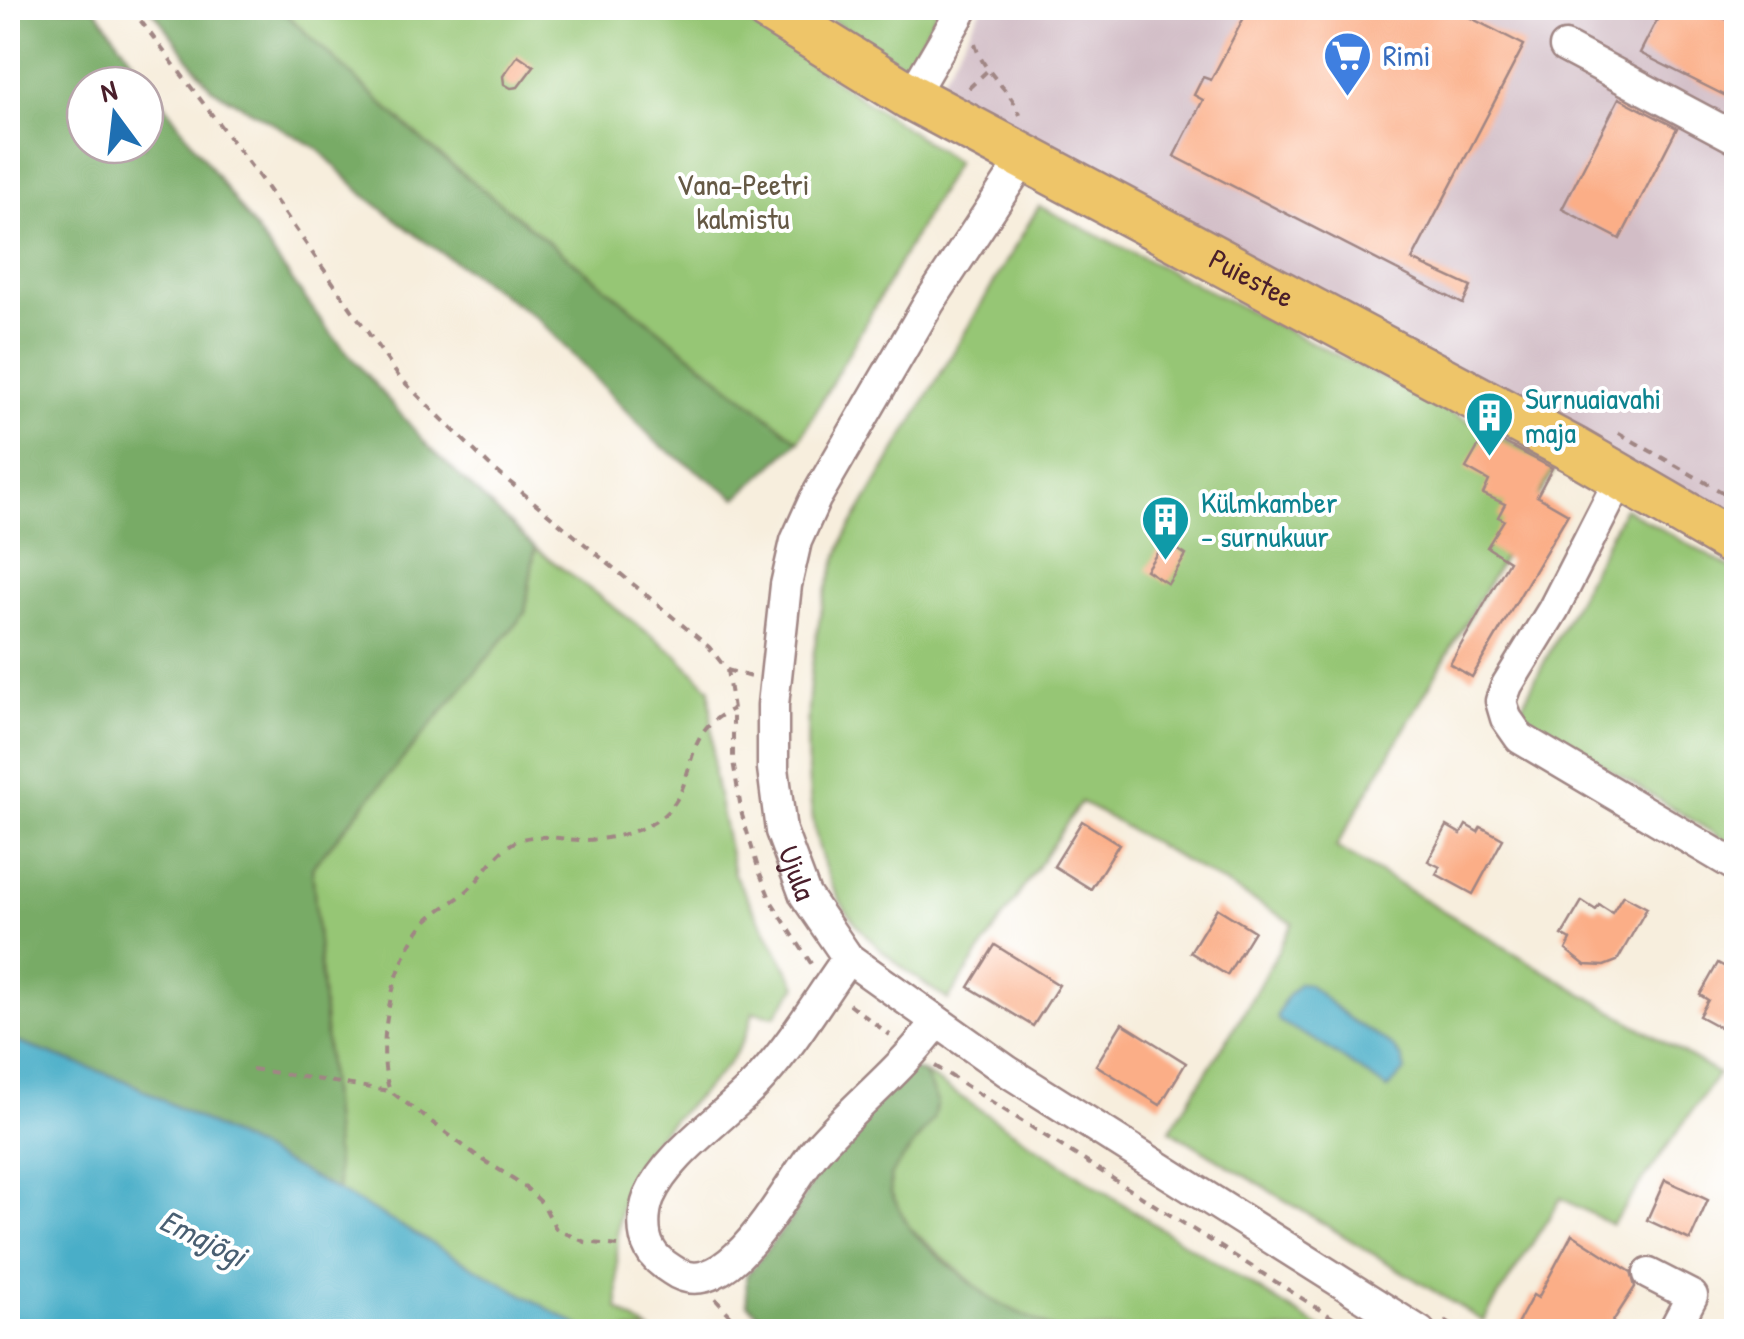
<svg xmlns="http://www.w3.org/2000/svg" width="1744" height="1339" viewBox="0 0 1744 1339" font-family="'Patrick Hand',sans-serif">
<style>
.industrial{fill:#d2bdc6}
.green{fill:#96c675;stroke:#707250;stroke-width:2.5}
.forest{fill:#78ab66;stroke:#616548;stroke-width:2.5;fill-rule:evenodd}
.water{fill:#48aec8;stroke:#49667a;stroke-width:2.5}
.building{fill:#fbae87}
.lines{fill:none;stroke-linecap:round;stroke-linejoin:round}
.minor-casing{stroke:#a08684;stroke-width:35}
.highway-casing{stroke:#a08684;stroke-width:50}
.path{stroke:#a08684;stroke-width:4;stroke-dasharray:8 8;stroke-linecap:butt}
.minor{stroke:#fff;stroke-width:30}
.highway{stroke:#eec569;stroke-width:45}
.labels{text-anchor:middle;stroke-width:8;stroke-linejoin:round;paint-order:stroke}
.shop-label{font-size:30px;fill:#366cbe;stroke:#fff;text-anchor:start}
.park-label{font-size:30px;fill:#655945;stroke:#fff}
.street-label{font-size:30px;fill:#4a1f2b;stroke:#fff}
.culture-label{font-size:30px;fill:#0d838f;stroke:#fff;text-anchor:start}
.water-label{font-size:32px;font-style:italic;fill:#495f72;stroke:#fff}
</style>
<rect width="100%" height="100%" fill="#fff"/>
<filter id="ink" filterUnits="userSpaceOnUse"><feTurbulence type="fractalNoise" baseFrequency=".01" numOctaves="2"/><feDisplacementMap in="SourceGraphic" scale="20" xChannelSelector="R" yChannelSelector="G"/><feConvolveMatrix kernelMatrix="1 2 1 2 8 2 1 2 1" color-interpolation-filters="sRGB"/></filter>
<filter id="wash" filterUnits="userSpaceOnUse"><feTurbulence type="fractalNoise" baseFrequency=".0048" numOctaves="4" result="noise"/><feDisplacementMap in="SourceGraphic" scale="40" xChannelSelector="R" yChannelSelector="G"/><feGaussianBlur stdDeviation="2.25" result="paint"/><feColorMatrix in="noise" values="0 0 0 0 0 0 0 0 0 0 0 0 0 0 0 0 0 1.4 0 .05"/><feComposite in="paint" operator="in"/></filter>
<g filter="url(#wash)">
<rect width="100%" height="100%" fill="#f7eedd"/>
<path class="industrial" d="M982,8H1736V534L936,89Z"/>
<g class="green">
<path d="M279,8H728L956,162L799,441L428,146Z"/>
<path d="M812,8H939L906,67Z"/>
<path d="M1039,206L1557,465L1336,847L1718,1074L1612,1225L1561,1198L1483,1321L1170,1130L1246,1009L1293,923L1081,802L948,1000C912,975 877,952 850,916C793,840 802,684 825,596C830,576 838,557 845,537Z"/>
<path d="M1624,508L1736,571V847L1518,713Z"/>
<path d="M535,548L676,654L710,689L714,776L734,874L797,986L775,1016L753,1012C740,1080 663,1111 633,1171C611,1214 618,1263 618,1309L650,1331H588L338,1191L312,867L525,613Z"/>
<path d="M923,1072L1152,1223L1325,1331L1047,1329L992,1300L910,1229L891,1193L890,1176C915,1136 951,1121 923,1072Z"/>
</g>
<g class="forest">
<path d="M8,8H95L328,330L429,447L535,548L525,613L312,867L338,1191L124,1080L8,1039ZM85,85H145V145H85Z"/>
<path d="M151,8H279L428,146L799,441L737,498L657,443L538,319L420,238L364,195L318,149L211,88Z"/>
<path d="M906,1069L923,1072L937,1102L933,1119L890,1176L891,1193L910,1229L936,1254L992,1300L1057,1331H790L768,1322L747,1304L746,1276L791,1219L828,1153Z"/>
</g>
<g class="water">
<path d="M1299,983L1308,984L1348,1018L1391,1045L1402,1059L1405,1071L1388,1089L1318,1042L1279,1021L1277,1016L1285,999Z"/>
<path d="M8,1039L124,1080L338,1191L588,1331H8Z"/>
</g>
<g id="blocks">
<g class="building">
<path d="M1249,8H1451L1524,45L1412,260L1471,287L1463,304L1174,156L1203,100L1194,95L1203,77L1211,80Z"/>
<path d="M1663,8H1703L1736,24V101L1640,53Z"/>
<path d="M518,55L534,66L518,87L511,88L504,84L503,76Z"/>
<path d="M1619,98L1677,128L1620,239L1562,209Z"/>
<path d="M1486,433L1552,468L1537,496L1568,514L1472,677L1450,664L1509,561L1487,547L1504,520L1498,517L1505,504L1483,494L1489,481L1466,468Z"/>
<path d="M1165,541L1186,555L1168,584L1146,570Z"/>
<path d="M1082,821L1119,844L1091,889L1054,866Z"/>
<path d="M1466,825L1478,832L1481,827L1503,839L1473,894L1436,874L1440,867L1428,861L1447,826L1461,834Z"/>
<path d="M1623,895L1647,908L1617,961L1604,966L1585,965L1566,950L1571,940L1562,935L1582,901L1596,910L1599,905L1612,913Z"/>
<path d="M1217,908L1254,931L1227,975L1190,952Z"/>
<path d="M995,945L1059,985L1033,1026L969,987Z"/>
<path d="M1718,963L1736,973V1036L1699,1016L1708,1000L1700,995Z"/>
<path d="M1122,1023L1186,1063L1160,1105L1096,1065Z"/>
<path d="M1665,1180L1708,1200L1690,1240L1647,1220Z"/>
<path d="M1572,1234L1631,1272L1635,1287L1606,1332H1513L1533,1295L1538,1298Z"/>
</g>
</g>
</g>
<g filter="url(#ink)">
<use href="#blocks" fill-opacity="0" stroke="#a08684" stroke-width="2.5"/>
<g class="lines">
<defs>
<g id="minor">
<path d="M1565,47L1736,138"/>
<path d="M911,97L963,8"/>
<path id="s1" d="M1025,157L929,303L815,499L796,541L786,585L773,705V768L781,831L805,895L848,958L1007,1071L1420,1332"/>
<path d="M1621,477L1553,610L1507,685L1501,701L1506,718L1520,738L1736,866"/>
<path d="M848,958C820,997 795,1040 763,1076C730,1114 669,1151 649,1197C643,1212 642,1235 650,1249C654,1257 664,1265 672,1270C728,1310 788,1183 816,1150C854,1106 901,1071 936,1023"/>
<path d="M1649,1274L1692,1296L1673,1332"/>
</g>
<g id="highway">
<path id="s2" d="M767,8L911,97L1576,451L1736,544"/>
</g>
</defs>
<use href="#minor" class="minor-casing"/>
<use href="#highway" class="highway-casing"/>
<g class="path">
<path d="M131,8L260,178L399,377L489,465L709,647L727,670L733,709V761L742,815L759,871L771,901L812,965"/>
<path d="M975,44C983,73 1010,88 1020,115"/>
<path d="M969,88L987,71"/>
<path d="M1619,433L1736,500"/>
<path d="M727,670L751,677"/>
<path d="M849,1004L890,1035"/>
<path d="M935,1066L1355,1332"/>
<path d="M252,1069L390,1091"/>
<path d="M618,1246L585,1242L556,1229L543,1204L522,1184L480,1158L390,1091C374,1047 393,962 423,925C436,909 457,902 471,887C487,871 497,849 519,840C540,832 565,841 587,840C612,839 647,831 665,814C700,781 678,734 733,709"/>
<path d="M715,1299L746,1332"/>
<path d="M1445,1321L1462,1332"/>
</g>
<use href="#minor" class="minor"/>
<use href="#highway" class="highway"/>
</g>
</g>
<defs>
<symbol id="supermarket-pin" viewBox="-11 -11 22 30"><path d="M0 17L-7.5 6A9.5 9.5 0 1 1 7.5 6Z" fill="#3f7fe0" stroke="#fff"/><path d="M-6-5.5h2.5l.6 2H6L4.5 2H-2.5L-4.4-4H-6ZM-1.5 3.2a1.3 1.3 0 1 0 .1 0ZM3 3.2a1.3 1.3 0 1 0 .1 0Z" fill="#fff"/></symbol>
<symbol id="building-pin" viewBox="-11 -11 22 30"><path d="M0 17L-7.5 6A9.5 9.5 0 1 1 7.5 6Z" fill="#0f9aa8" stroke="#fff"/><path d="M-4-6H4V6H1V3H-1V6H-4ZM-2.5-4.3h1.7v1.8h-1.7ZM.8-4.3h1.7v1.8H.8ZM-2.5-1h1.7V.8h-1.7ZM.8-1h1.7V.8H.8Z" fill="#fff"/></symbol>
</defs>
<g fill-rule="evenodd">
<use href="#supermarket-pin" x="1320" y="28" width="55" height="75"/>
<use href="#building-pin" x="1462" y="388" width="55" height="75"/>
<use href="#building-pin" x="1138" y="492" width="55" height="75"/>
</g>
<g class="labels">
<g class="shop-label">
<text x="1383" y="66">Rimi</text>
</g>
<g class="park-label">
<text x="743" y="195">Vana-Peetri<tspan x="743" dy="34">kalmistu</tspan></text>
</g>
<g class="street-label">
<text dy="10" stroke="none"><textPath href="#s2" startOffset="555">Puiestee</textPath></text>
<text dy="10" stroke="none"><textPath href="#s1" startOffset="785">Ujula</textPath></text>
</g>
<g class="culture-label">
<text x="1525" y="409">Surnuaiavahi<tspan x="1525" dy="34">maja</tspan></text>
<text x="1201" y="513">Külmkamber<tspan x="1201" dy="34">- surnukuur</tspan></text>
</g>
<g class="water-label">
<text transform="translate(203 1238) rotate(26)" y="11">Emajõgi</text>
</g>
</g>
<rect width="1744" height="1339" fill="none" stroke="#fff" stroke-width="40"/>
<g transform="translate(115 115) rotate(345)"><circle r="48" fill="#ffffff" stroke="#b7a5aa" stroke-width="2.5"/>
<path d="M0-8L18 38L0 25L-18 38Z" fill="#1f6fb2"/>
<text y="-15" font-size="28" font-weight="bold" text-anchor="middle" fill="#4a1f2b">N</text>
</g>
</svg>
